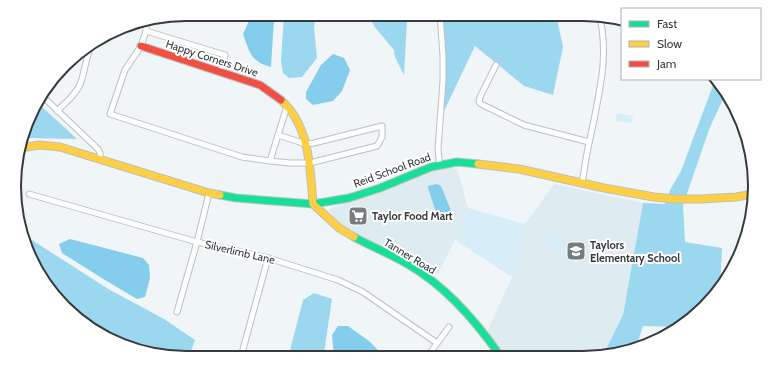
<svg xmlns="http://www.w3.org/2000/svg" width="769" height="372" viewBox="0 0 769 372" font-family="Cabin,sans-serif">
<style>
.built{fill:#deebf0}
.green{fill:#d7edf8}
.forest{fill:#9cd7f0}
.water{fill:#84cdec}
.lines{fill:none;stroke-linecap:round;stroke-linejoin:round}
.stream{stroke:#84cdec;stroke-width:1.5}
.street-casing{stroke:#bbc0c1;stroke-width:7}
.fast-casing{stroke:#bbc0c1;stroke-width:9}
.slow-casing{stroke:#bbc0c1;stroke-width:9}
.jam-casing{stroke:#bbc0c1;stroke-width:9}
.street{stroke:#fdfefe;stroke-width:5}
.fast{stroke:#16e098;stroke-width:7}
.slow{stroke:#ffcf43;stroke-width:7}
.jam{stroke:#f24e42;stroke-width:7}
.labels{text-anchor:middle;stroke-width:4;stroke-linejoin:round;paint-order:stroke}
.street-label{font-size:11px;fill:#363a3c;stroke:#fff}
.poi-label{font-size:11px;font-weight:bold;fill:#363a3c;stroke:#fff;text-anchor:start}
.rim{fill:none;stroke:#363a3c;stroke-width:2}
</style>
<rect width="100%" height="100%" fill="#f0f6f8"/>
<g class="built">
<path d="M439,159L458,171L468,208L463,230L455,240L438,274L381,247L346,230L328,210L405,173Z"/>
<path d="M554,184L643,203L623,315L602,357H503L488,330L512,277L525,224Z"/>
</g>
<g class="green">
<path d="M617,113L633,116L632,123L615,121Z"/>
<path d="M468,208L525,224L512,277L455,240L463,230Z"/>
<path d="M551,233L563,235L560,251L547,249Z"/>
</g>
<g class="forest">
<path d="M284,14H316L314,28L317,58L302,77L289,78L283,73L281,61Z"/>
<path d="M369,14H399L407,21L404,75L395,57L394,50L374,26Z"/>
<path d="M442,14H556L563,47L553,95L524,86L475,46L444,111Z"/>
<path d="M715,80L725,95L710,127L683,205L685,242L722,248L720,290L688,322L679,327L643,326L636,348L606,356L602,357L623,315L643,203L665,204L670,190L681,171Z"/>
<path d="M40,105L77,139L27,138L22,140L32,114Z"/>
<path d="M24,235L110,290L164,319L195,340L190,354V358H186L120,345L65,308L32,262Z"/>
<path d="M314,293L332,299L324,353L325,357L288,358L303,300Z"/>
</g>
<g class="water">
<path d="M252,14H270L274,18L271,67C250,61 250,53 243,34Z"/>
<path d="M333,54L344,58L350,70L342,91L333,101L313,105L306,99V92L321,65Z"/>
<path d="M437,184L441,186L452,213C450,217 443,219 439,217L436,212L428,188V186Z"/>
<path d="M70,239L143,258L149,265L150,278L145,297L137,299L105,280L62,253L59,244Z"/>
<path d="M338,326H348L369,341L381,353L382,357H334L332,335Z"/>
</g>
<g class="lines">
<path class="stream" d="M292,22L295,14"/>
<defs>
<g id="street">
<path d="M146,21V31L141,46L125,70L110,114L242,157L270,161L290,163H310L377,146L382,137V126L314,143L306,144L278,135"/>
<path d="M146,31L225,55L220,72"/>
<path d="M496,65L480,97L479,102L481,104L524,125L589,142"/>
<path d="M41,95L98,149L100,153V159"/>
<path d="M57,111C65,103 77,94 81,82C85,70 86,56 92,44"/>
<path d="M270,161L287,106"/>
<path d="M439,165V159L438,149L443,81V56L440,14"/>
<path d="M582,183C585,162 589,141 594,120C601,83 608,56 600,17"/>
<path d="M29,194L197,242L268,258L338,280L363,292L437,343"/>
<path d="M177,312L197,242L209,193"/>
<path d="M242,353L268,258"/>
<path d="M427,357L449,327"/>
</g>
<g id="fast">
<path d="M220,195L236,198L313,204L349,198L380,188L431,167L457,162L478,164"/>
<path d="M354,237C372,247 391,254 409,265C447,287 476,321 501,357"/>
</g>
<g id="slow">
<path d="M281,100C310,126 310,168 313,204L339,228L354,237"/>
<path d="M19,148L40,145L60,147L209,193L220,195"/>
<path d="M478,164L519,169L604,188L654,197L674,199H701L736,197L753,194"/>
</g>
<path id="jam" d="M141,46L260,85L281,100"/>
</defs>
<use href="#street" class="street-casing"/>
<use href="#fast" class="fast-casing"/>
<use href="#slow" class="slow-casing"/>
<use href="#jam" class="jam-casing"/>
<use href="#street" class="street"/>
<use href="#fast" class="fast"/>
<use href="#slow" class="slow"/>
<use href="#jam" class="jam"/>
</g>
<defs>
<symbol id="supermarket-square" viewBox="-11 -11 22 22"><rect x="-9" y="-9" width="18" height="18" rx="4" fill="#777c7e" stroke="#fff"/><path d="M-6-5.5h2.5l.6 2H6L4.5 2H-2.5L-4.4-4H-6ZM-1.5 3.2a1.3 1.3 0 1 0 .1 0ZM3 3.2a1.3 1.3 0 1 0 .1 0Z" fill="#fff"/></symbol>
<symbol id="school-square" viewBox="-11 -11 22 22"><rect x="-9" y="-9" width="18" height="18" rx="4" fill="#777c7e" stroke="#fff"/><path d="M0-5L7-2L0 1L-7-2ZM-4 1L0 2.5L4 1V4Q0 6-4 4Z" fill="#fff"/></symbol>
</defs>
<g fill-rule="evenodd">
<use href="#supermarket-square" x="347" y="205" width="22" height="22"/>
<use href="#school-square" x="565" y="240" width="22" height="22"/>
</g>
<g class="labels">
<g class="street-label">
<text transform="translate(212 58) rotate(18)" y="4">Happy Corners Drive</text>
<text transform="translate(392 170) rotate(-20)" y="4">Reid School Road</text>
<text transform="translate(240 252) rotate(13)" y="4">Silverlimb Lane</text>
<text transform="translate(410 256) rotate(31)" y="4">Tanner Road</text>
</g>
<g class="poi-label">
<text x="372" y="220">Taylor Food Mart</text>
<text x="590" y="249">Taylors<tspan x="590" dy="13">Elementary School</tspan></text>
</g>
</g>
<path d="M0 0H769V372H0ZM186 21H583A165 165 0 0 1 748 186V186A165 165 0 0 1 583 351H186A165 165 0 0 1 21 186V186A165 165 0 0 1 186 21Z" fill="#fff" fill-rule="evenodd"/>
<path class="rim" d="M186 21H583A165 165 0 0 1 748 186V186A165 165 0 0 1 583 351H186A165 165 0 0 1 21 186V186A165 165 0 0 1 186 21Z"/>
<rect x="621" y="8" width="140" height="72" fill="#ffffff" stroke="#afb0b1"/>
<rect x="629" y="21" width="20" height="6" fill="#16e098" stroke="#afb0b1"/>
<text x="657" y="28" font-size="12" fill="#363a3c">Fast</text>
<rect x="629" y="41" width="20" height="6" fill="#ffcf43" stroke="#afb0b1"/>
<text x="657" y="48" font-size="12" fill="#363a3c">Slow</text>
<rect x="629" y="61" width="20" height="6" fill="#f24e42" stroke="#afb0b1"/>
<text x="657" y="68" font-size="12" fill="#363a3c">Jam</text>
</svg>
